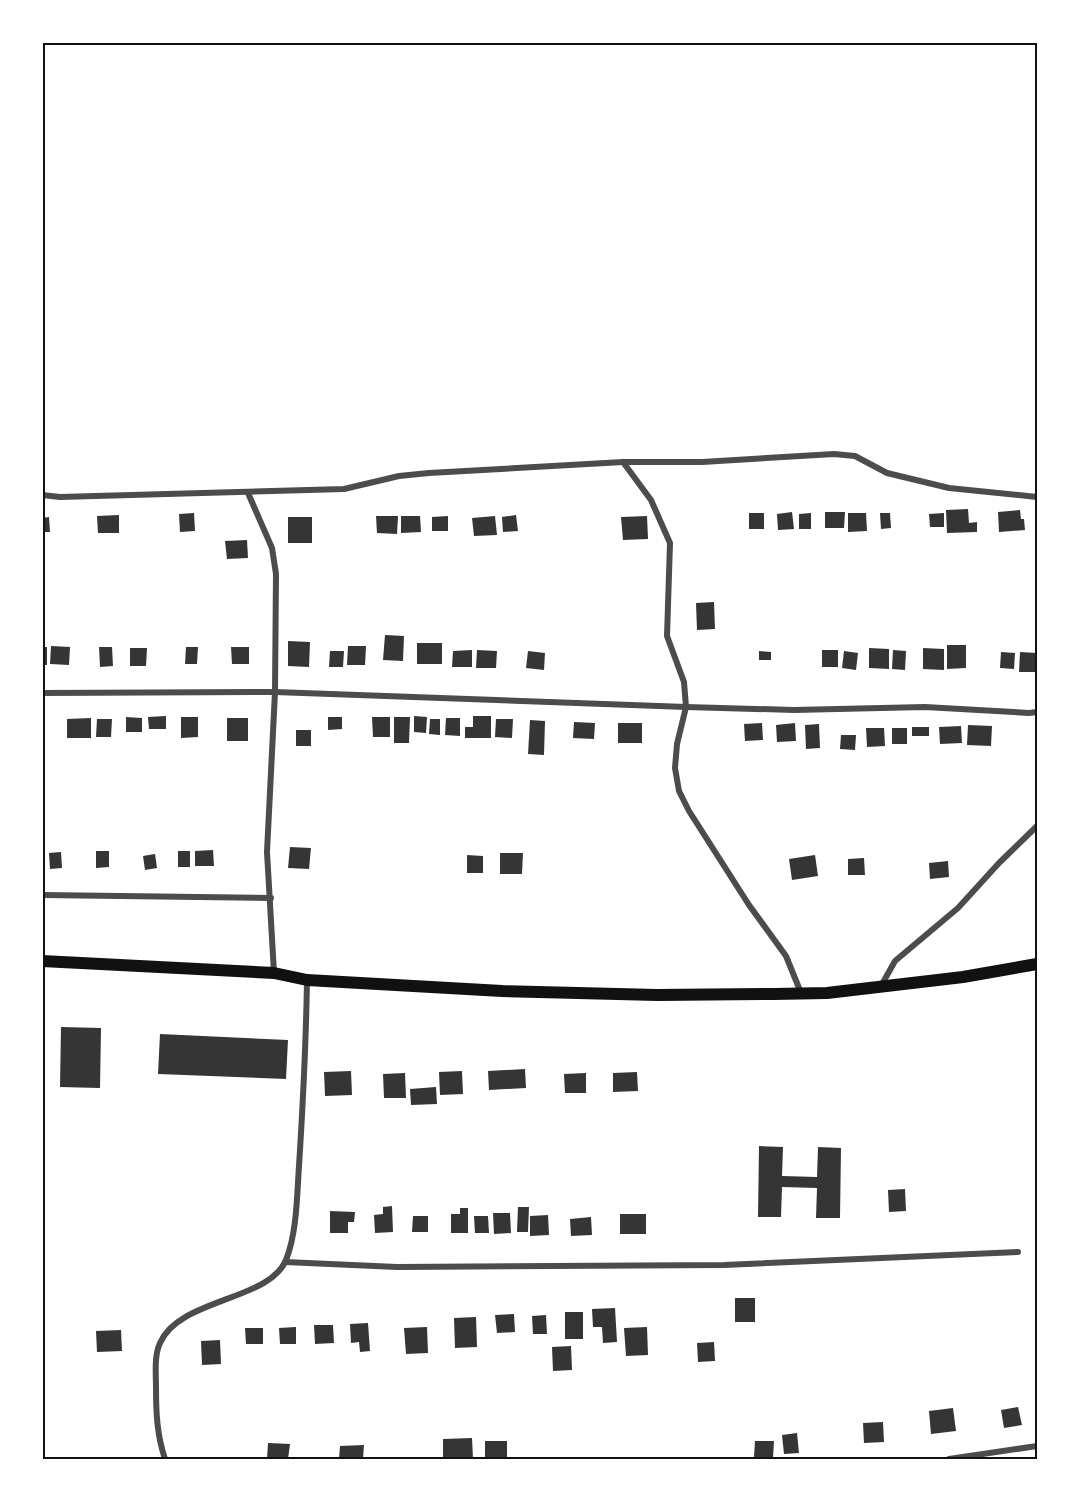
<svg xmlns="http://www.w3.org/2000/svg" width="1079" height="1501" viewBox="0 0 1079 1501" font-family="'DM Sans',sans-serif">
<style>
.building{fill:#353535}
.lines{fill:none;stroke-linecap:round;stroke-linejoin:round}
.minor{stroke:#4c4c4c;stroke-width:6}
.secondary{stroke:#111;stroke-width:12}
.neatline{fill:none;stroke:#111;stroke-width:2}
</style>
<rect width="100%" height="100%" fill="#fff"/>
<g class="building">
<path d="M968,509L969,523L977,522V532L947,533L946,510Z"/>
<path d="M1020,510L1021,519H1024L1025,530L999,532L998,512Z"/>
<path d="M792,512L794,529L778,530L777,514Z"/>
<path d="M825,512H845L844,528H825Z"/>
<path d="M194,513L195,531L180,532L179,514Z"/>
<rect x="749" y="513" width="15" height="16"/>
<path d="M811,513V529H799V514Z"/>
<path d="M848,513H866L867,531L848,532Z"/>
<path d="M880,513H890L891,528L881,529Z"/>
<path d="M944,513V527H930L929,514Z"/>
<path d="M119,515V533H98L97,516Z"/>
<path d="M516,515L518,531L503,532L502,517Z"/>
<path d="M376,516H398L397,534L377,533Z"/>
<path d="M401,516H420L421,532L401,533Z"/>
<path d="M448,516V531H432V517Z"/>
<path d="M495,516L497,535L474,536L472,518Z"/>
<path d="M647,516L648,539L623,540L621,517Z"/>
<path d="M49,517L50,532H42V518Z"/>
<rect x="288" y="517" width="24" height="26"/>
<path d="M247,540L248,558L227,559L225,541Z"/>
<path d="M714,602L715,629L697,630L696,603Z"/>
<path d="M385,635L404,636L403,661L383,660Z"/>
<path d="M288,641L310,642L309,667L288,666Z"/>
<rect x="417" y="643" width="25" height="21"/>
<path d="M947,645H966V668L947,669Z"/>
<path d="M51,646L70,647L69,665L50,664Z"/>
<path d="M348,646H366L365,665H347Z"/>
<rect x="42" y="647" width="5" height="18"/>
<path d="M99,647H112L113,666L100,667Z"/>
<path d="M186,647H198L197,664H185Z"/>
<path d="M231,647H249V664H232Z"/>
<path d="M130,648H147L146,666H130Z"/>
<path d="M869,648L889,649V669L869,668Z"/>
<path d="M923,648L944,649V670L923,669Z"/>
<path d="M472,650V667H452L453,651Z"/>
<path d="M477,650L497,651L496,668H476Z"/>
<rect x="822" y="650" width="16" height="17"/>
<path d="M893,650L906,651L905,670L892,669Z"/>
<path d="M330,651H344L343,667H329Z"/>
<path d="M528,651L545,653L544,670L526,668Z"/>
<path d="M759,651L771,652V660H759Z"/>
<path d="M844,651L858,653L856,670L842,668Z"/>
<path d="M1001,652L1015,653L1014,669L1000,668Z"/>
<path d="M1020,652L1037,653V672H1019Z"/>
<path d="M166,716V729H149L148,717Z"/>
<path d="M414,716L427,717L426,733L414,732Z"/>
<path d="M473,716H491V738H465V727H473Z"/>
<path d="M126,717L142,718V732H126Z"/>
<path d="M181,717H198V737L181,738Z"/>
<path d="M328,717H342V729L328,730Z"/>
<path d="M372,717H390V737H373Z"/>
<path d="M394,717H410L409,743H394Z"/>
<path d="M91,718V738H67V719Z"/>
<rect x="227" y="718" width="21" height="23"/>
<path d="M446,718H460V736L445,735Z"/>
<path d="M97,719H112L111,737H96Z"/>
<path d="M430,719H440V735L429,734Z"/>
<path d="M496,719H513L512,738L495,737Z"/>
<path d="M530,720L545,721L544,755L528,754Z"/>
<path d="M574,722L595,723L594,739L573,738Z"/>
<rect x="618" y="723" width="24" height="20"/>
<path d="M762,723L763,740L745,741L744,724Z"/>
<path d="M795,723L796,741L777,742L776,725Z"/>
<path d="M819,724L820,748L806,749L805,725Z"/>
<path d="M968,725L992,726L991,746L967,745Z"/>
<path d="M961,726L962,743L940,744L939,727Z"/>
<rect x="912" y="727" width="17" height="9"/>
<path d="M866,728H884L885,746L867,747Z"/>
<rect x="892" y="728" width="15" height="16"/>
<rect x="296" y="730" width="15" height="16"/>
<path d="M841,735H856L855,750L840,749Z"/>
<path d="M290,847L311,848L309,869L288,868Z"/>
<path d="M213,850L214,866H195V851Z"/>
<path d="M96,851H109V867L96,868Z"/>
<rect x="178" y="851" width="12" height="16"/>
<path d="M61,852L62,868L50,869L49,853Z"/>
<path d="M500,853H523L522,874H500Z"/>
<path d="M155,854L157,868L145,870L143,856Z"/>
<path d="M467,855L483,856V873H467Z"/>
<path d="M815,855L818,876L792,880L789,859Z"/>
<path d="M864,858L865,875H848V859Z"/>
<path d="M948,861L949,877L930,879L929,863Z"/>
<path d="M61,1027L101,1028L100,1088L60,1087Z"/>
<path d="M160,1034L288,1040L286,1079L158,1074Z"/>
<path d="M525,1069L526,1088L489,1090L488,1071Z"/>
<path d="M351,1071L352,1095L325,1096L324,1072Z"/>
<path d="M462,1071L463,1094L440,1095L439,1072Z"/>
<path d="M637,1072L638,1091L613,1092V1073Z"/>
<path d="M405,1073L406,1098H384L383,1074Z"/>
<path d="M586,1073V1093H565L564,1074Z"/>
<path d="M436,1087L437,1104L411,1105L410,1089Z"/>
<path d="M759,1146L783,1147L782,1176L817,1177L818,1147L841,1148L840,1218H816L817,1188L782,1187L781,1217H758Z"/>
<path d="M905,1189L906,1211L889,1212L888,1190Z"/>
<path d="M392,1206L393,1232L375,1233L374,1215L383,1214V1207Z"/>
<path d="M518,1207H529L528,1232H517Z"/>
<path d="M460,1208H468V1233H451V1214H460Z"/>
<path d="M330,1211L355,1212L354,1222H348V1233H330Z"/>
<path d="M493,1213H510L511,1233L494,1234Z"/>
<rect x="620" y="1214" width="26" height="20"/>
<path d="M548,1215L549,1235L530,1236V1216Z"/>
<path d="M413,1216H428V1232H412Z"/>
<path d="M474,1216H488L489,1233H475Z"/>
<path d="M591,1217L592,1235L571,1236L570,1219Z"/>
<rect x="735" y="1298" width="20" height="24"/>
<path d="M615,1308L617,1342L603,1343L602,1327H593L592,1309Z"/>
<rect x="565" y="1312" width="18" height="27"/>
<path d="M514,1314L515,1332L497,1333L495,1315Z"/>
<path d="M546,1315L547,1334H533L532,1316Z"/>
<path d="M476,1317L477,1347L455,1348L454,1318Z"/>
<path d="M368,1323L370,1351L360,1352L359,1342L351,1343L350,1324Z"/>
<path d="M314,1325H333L334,1343L315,1344Z"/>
<path d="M296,1327V1344H280L279,1328Z"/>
<path d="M427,1327L428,1353L406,1354L404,1328Z"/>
<path d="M647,1327L648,1355L626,1356L624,1328Z"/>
<path d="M245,1328H263V1344H246Z"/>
<path d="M121,1330L122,1351L97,1352L96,1331Z"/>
<path d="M220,1340L221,1364L202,1365L201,1341Z"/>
<path d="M714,1342L715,1361L698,1362L697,1343Z"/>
<path d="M571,1346L572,1370L553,1371L552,1347Z"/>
<path d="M1018,1407L1022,1425L1004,1428L1001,1410Z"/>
<path d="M953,1408L956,1431L931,1434L929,1411Z"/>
<path d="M883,1422L884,1442L864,1443L863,1423Z"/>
<path d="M797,1433L799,1453L784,1454L782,1435Z"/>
<path d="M472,1438L473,1459H443V1439Z"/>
<rect x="485" y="1441" width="22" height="18"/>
<path d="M755,1441H774L773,1458L754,1457Z"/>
<path d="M268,1443L290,1444L288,1459H267Z"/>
<path d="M364,1445L363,1459H339L340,1446Z"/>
</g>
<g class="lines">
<g class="minor">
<path d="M623,462L651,500L670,543L667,636L684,682L686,707L677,744L675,768L679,791L689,811L749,905L786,956L801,993"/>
<path d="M248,493L272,548L276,574L275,692L267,852L274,973"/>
<path d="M42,495L60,497L344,489L399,476L429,473L623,462H702L834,454L855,456L887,473L949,488L1037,497"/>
<path d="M42,693L275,692L686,707L794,710L925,707L1029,713L1037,712"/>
<path d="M42,895L271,898"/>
<path d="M881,986L895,961L958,908L999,863L1037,826"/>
<path d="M285,1262L397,1267L724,1265L1018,1252"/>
<path d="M165,1459C157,1435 156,1413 156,1388C156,1373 154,1356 160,1343C180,1298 269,1301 286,1260C297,1233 297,1194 299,1166C303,1103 306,1042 307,980"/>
<path d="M949,1459L1037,1446"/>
</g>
<path class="secondary" d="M42,961L274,973L307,980L502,991L657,995L774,994L827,993L963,977L1037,964"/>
</g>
<rect width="1079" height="1501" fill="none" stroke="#ffffff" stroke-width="87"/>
<rect x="44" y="44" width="992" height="1414" class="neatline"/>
</svg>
